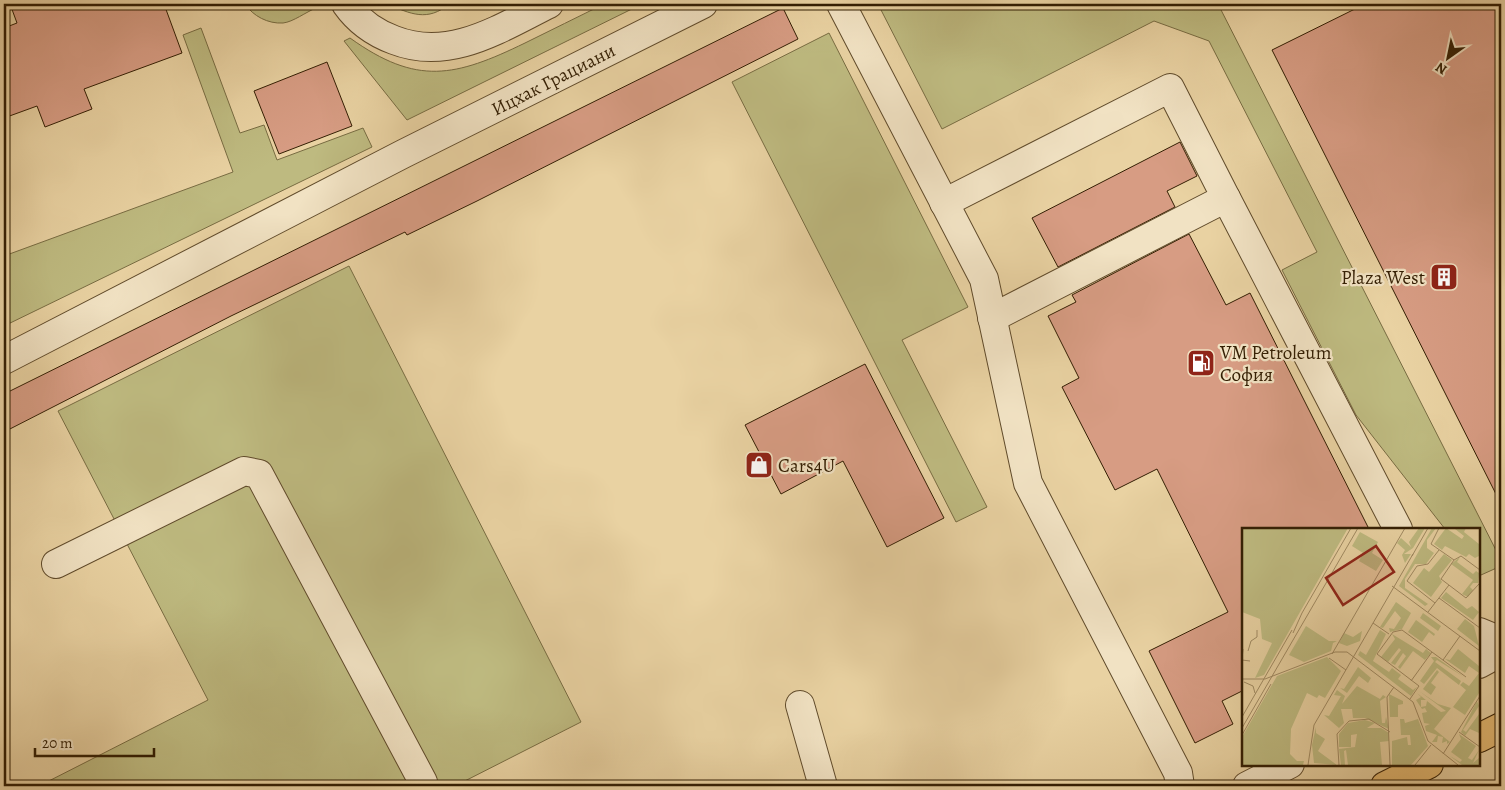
<svg xmlns="http://www.w3.org/2000/svg" width="1505" height="790" viewBox="0 0 1505 790" font-family="Alegreya,serif">
<style>
.green{fill:#beba80;stroke:#786c42}
.building{fill:#d79c83;stroke:#331e03}
.lines{fill:none;stroke-linecap:round;stroke-linejoin:round}
.minor-casing{stroke:#604b2b;stroke-width:30}
.highway-casing{stroke:#331e03;stroke-width:30}
.minor{stroke:#f1e2c3;stroke-width:28}
.highway{stroke:#e4b971;stroke-width:28}
.labels{text-anchor:middle;stroke-width:4.5;stroke-linejoin:round;paint-order:stroke}
.street-label{font-size:19px;fill:#331e03;stroke:#f1e2c3}
.poi-label{font-size:19px;fill:#331e03;stroke:#f1e2c3;text-anchor:start}
.inset-road{fill:none;stroke:#a08a62;stroke-width:1}
.view{fill:#8f2418;fill-opacity:0.15;stroke:#8f2418;stroke-width:2.5}
.inset-edge{fill:none;stroke:#331e03;stroke-width:2.5}
</style>
<rect width="100%" height="100%" fill="#e9d2a2"/>
<filter id="stains"><feTurbulence type="fractalNoise" baseFrequency=".004" numOctaves="4"/><feColorMatrix values="0 0 0 0 .2 0 0 0 0 .09 0 0 0 0 .02 0 0 0 .5 -.17"/></filter>
<radialGradient id="worn" r=".72"><stop offset=".6" stop-color="#630" stop-opacity="0"/><stop offset="1" stop-color="#630" stop-opacity=".3"/></radialGradient>
<g class="green">
<path d="M245,4H314L316,8C306,12 293,22 283,23C268,24 253,16 245,4Z"/>
<path d="M388,4H449C428,22 410,14 388,4Z"/>
<path d="M604,4H642L407,120L344,41L350,38C417,86 455,77 525,43C551,30 578,17 604,4Z"/>
<path d="M888,4H1218L1501,560V566L1481,575L1479,572V529H1445L1356,415L1282,270L1317,252L1209,41L1154,21L942,129L880,8Z"/>
<path d="M201,28L240,133L264,125L277,160L363,128L372,147L4,326V256L233,172L183,35Z"/>
<path d="M829,33L968,307L902,340L987,507L956,522L732,82Z"/>
<path d="M349,266L581,722L455,786H39L208,700L58,411Z"/>
</g>
<g class="building">
<path d="M10,4H164L182,53L84,89L92,109L45,127L37,106L4,118V28L17,23Z"/>
<path d="M1365,4H1501V504L1272,50Z"/>
<path d="M783,8L798,39L477,201L407,235L405,232L231,316L4,432V394Z"/>
<path d="M327,62L352,126L279,154L254,91Z"/>
<path d="M1180,142L1197,176L1167,191L1175,207L1058,267L1032,218Z"/>
<path d="M1189,234L1226,305L1250,293L1369,529H1244V690L1222,701L1233,724L1195,743L1149,651L1228,612L1157,469L1115,490L1062,387L1079,378L1048,316L1076,302L1072,295Z"/>
<path d="M865,364L944,518L887,547L843,461L781,494L745,425Z"/>
</g>
<g class="lines">
<defs>
<g id="minor">
<path d="M346,4C358,21 375,33 394,40C450,62 500,28 549,4"/>
<path d="M841,4L984,279L1028,483L1178,773L1180,786"/>
<path d="M1226,198L1398,529"/>
<path d="M944,203L1170,88L1226,198L992,318"/>
<path d="M4,360L403,154L703,4"/>
<path d="M56,564L244,471L259,474L423,782"/>
<path d="M1479,632L1501,641"/>
<path d="M1479,664L1501,652"/>
<path d="M800,705L823,786"/>
<path d="M1247,786L1290,764"/>
</g>
<g id="highway">
<path d="M1479,738L1501,727"/>
<path d="M1385,786L1429,764"/>
</g>
</defs>
<use href="#minor" class="minor-casing"/>
<use href="#highway" class="highway-casing"/>
<use href="#minor" class="minor"/>
<use href="#highway" class="highway"/>
</g>
<defs>
<symbol id="building-square" viewBox="-11 -11 22 22"><rect x="-9" y="-9" width="18" height="18" rx="4" fill="#8f2418" stroke="#f1e2c3"/><path d="M-4-6H4V6H1V3H-1V6H-4ZM-2.5-4.3h1.7v1.8h-1.7ZM.8-4.3h1.7v1.8H.8ZM-2.5-1h1.7V.8h-1.7ZM.8-1h1.7V.8H.8Z" fill="#fff"/></symbol>
<symbol id="fuel-square" viewBox="-11 -11 22 22"><rect x="-9" y="-9" width="18" height="18" rx="4" fill="#8f2418" stroke="#f1e2c3"/><path d="M-5.5-6h7V0h2V4h1.3V-2.5L3-4.5l.8-.8L6-3V5H2.5V1h-1V6h-7ZM-4.2-4.7v3.2H.2V-4.7Z" fill="#fff"/></symbol>
<symbol id="shop-square" viewBox="-11 -11 22 22"><rect x="-9" y="-9" width="18" height="18" rx="4" fill="#8f2418" stroke="#f1e2c3"/><path d="M-5-2.5h2.3a2.7 3.5 0 0 1 5.4 0H5L5.5 6h-11ZM-1.5-2.5h3a1.5 2.3 0 0 0-3 0Z" fill="#fff"/></symbol>
</defs>
<g fill-rule="evenodd">
<use href="#building-square" x="1428" y="261" width="32" height="32"/>
<use href="#fuel-square" x="1185" y="347" width="32" height="32"/>
<use href="#shop-square" x="743" y="449" width="32" height="32"/>
</g>
<g class="labels">
<g class="street-label">
<text transform="translate(553 79) rotate(-27)" y="7">Ицхак Грациани</text>
</g>
<g class="poi-label">
<text x="1425" y="284" text-anchor="end">Plaza West</text>
<text x="1220" y="359">VM Petroleum<tspan x="1220" dy="22">София</tspan></text>
<text x="778" y="472">Cars4U</text>
</g>
</g>
<g transform="translate(1242 528)">
<rect width="238" height="238" fill="#e9d2a2"/>
<path d="M0,0H106L22,147L13,150L30,115L20,111L18,91L0,84ZM177,0H183L171,20L162,26H169L163,35L160,27L163,22L155,15L159,10L169,19L167,14ZM190,0H194L185,12V20L192,25L184,36H173L163,51V60L186,76L183,78L157,58ZM204,0L220,11L222,8L213,1L224,0L222,4L237,16V28L233,30L227,26L224,29L203,18L200,22L192,16ZM118,4L136,14L130,25L141,32L134,43L117,33L121,25L110,18ZM202,26L210,32L197,48L200,54L189,69L171,55L182,40L187,44ZM218,29L215,34L231,46L234,43L237,45L236,55H231L228,59L231,62L226,69L220,66L231,52L209,36ZM204,64L225,81L230,78L237,84L231,92L199,70ZM154,74L169,85L160,101L148,104L147,100L152,101L159,90L153,83L141,100L138,99ZM181,85L199,98L196,103L178,90ZM223,91L232,98L237,118L215,101ZM174,92L193,106L192,108L187,104L180,114L166,104ZM64,98L87,113H95L91,115L89,123L62,134L47,127ZM138,102L144,106L131,133L147,144L150,140L159,147L156,151L171,162L175,159L169,168L116,127L118,123L124,127ZM120,103L118,113L105,118L97,115L102,105L111,109ZM150,106L181,125L184,121L189,125L183,132L171,123L158,141L156,139L164,128L161,125L153,137L149,135L159,122L157,120L146,134L139,129L153,111ZM216,121L237,138V165L223,187L211,179L224,162L218,157L221,154L227,158L237,145L227,138L223,145L203,131L208,132ZM85,129L99,143L83,170L77,167L75,170L65,165L49,201L48,226L55,233H62L61,237H0V209L35,148ZM189,129H194L222,149L195,132L193,134L219,153L217,157L195,140L182,156L178,153L192,133ZM116,139L129,150L126,155L117,148L105,165L98,160L102,161ZM195,142L197,144L189,155L194,159L189,167L181,161ZM115,158L138,171L141,167L144,169L138,173L140,195H143L144,189L147,201L123,190H111L110,181H99L102,195L97,200L82,187L87,188L99,168L92,167L95,162L103,168L100,176ZM177,163L196,176L209,180L192,201L208,214L205,216V213L200,215L201,209L196,208L195,214H190L195,207L184,203L183,198L188,196L182,195L180,185L185,184L183,180L180,181L174,172L179,169L175,165L184,172H179V179L184,178L185,173L199,184L204,183ZM147,166L161,173V176L156,177V189H148ZM235,173L237,178L221,202L224,204L237,186V205L228,201L223,208L219,204ZM158,191H162L163,195L176,191L186,218L169,237H150V213L165,209L166,217H169L168,207H159ZM123,192L133,195L125,200H139L147,205V213L138,214L140,237H106L104,222L102,223L103,237H99L97,221L113,219L115,206L109,207V219H97V206L106,195ZM74,199V205L83,211L76,223L95,237L72,235L70,217ZM217,206L234,218L226,230L230,232L237,222L231,235L237,230V237H220L208,228L218,234L220,232L209,224L219,211Z" fill="#beba80"/>
<path class="inset-road" d="M197,0L189,16L212,32L219,28L238,42M170,28L186,0M212,32L199,51L224,70L237,56M150,58L238,123M197,70L238,100M193,75L165,53L175,38L186,36L197,22M186,84L207,57M60,85L109,0M131,95L147,106M51,105L60,85M1,121L0,132L8,133M6,123L9,113L15,109V102M90,126L163,0M87,130L104,142M201,132L218,108M0,151H23L93,124H105L171,174L186,213L216,237M169,153L190,124M2,154L11,158L13,165M168,171L177,158L135,126L151,104L160,102L224,149M0,189L50,102M0,200L116,0M217,204L238,219M0,207L29,156M201,226L238,168M66,237L72,197L171,26M97,237L95,206L107,193L127,191L148,204M148,237L145,169L152,159M173,237L189,217"/>
<path class="view" d="M134,18L152,44L101,77L84,50Z"/>
<rect width="238" height="238" class="inset-edge"/>
</g>
<rect width="1505" height="790" fill="none" stroke="#e9d2a2" stroke-width="20"/>
<rect x="5" y="5" width="1495" height="780" fill="none" stroke="#331e03" stroke-width="2.5"/>
<rect x="10" y="10" width="1485" height="770" fill="none" stroke="#331e03"/>
<g transform="translate(1448 58) rotate(213)" stroke="#f1e2c3" stroke-width="4" paint-order="stroke">
<path d="M0-4L9 19L0 12L-9 19Z" fill="#331e03"/>
<text y="-8" font-size="14" font-weight="bold" text-anchor="middle" fill="#331e03">N</text>
</g>
<path d="M35 748v8h119v-8" fill="none" stroke="#331e03" stroke-width="2.5"/>
<text x="42" y="748" font-size="15" fill="#331e03" stroke="#f1e2c3" stroke-width="4" paint-order="stroke">20 m</text>
<rect width="100%" height="100%" filter="url(#stains)"/>
<rect width="100%" height="100%" fill="url(#worn)"/>
</svg>
